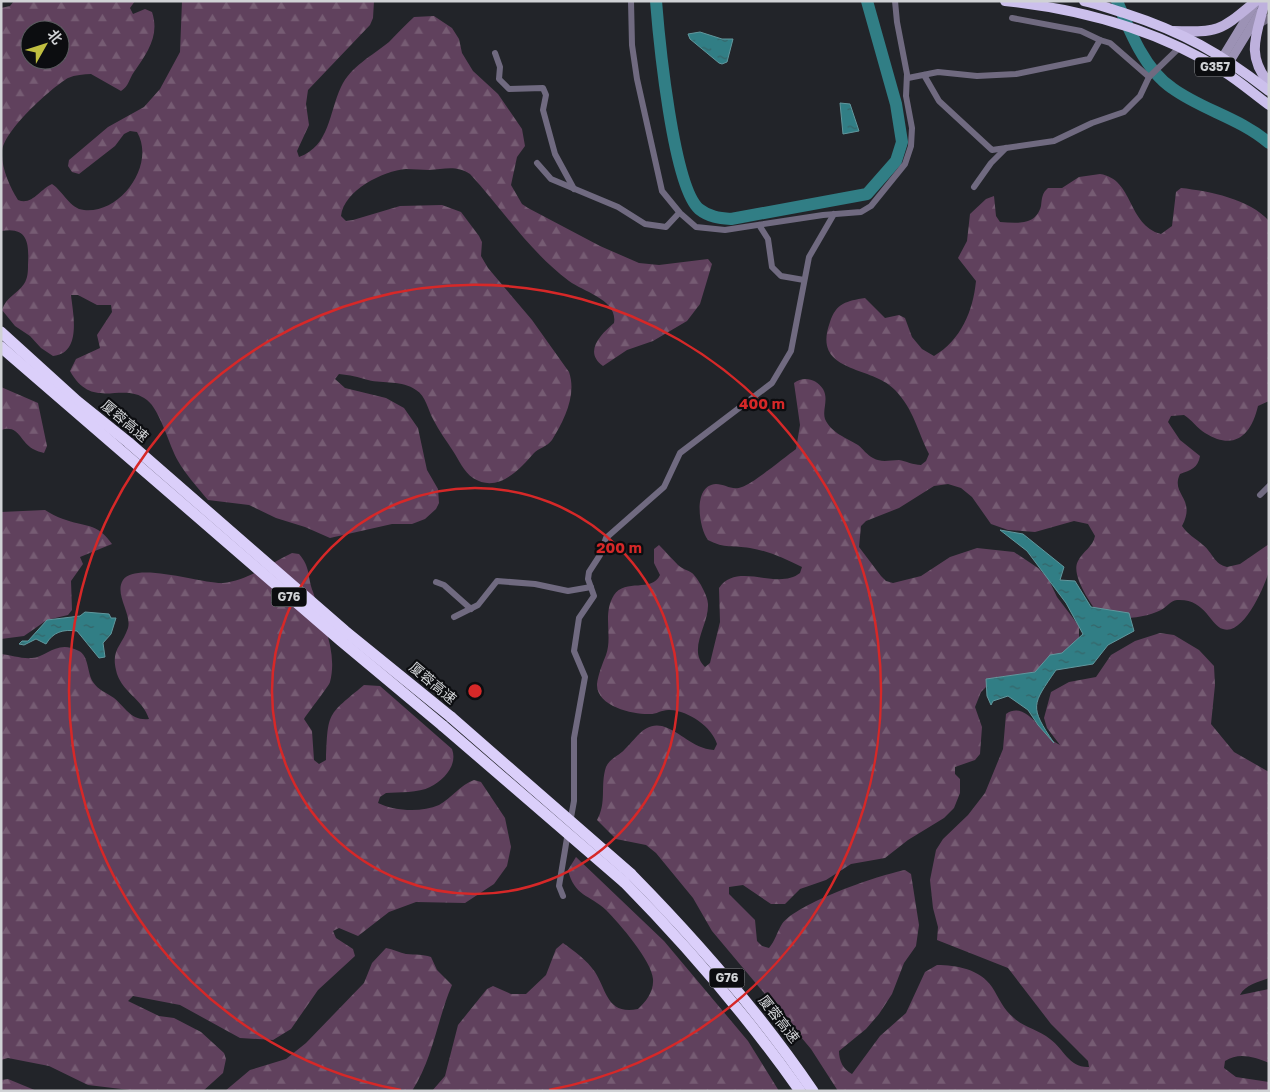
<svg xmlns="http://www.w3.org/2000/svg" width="1270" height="1092" viewBox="0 0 1270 1092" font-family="'Golos Text','Noto Sans SC',sans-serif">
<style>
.forest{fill:url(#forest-firs);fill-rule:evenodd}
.water{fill:url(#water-ripples);stroke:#61979d}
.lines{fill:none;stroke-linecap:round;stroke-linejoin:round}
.river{stroke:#317e85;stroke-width:12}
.minor{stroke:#706a80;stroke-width:6}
.tertiary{stroke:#706a80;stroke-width:8}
.secondary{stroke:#9c92b5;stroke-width:9}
.primary{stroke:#beb1dd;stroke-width:10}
.trunk{stroke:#ccc0ec;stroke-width:10}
.motorway{stroke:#dbcffa;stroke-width:11}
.motorway-bridge{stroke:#dbcffa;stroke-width:11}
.ring{fill:none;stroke:#d62828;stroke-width:2.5}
.labels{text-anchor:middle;stroke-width:4.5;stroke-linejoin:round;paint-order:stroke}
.shield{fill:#0c0d10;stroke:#95979a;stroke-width:1}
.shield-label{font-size:12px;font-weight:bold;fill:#d0d2d5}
.street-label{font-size:14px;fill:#d0d2d5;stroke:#0c0d10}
.centre{fill:#d62828;stroke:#0c0d10;stroke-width:2.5}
.ring-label{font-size:15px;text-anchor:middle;font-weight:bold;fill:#d62828;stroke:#0c0d10;stroke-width:4.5;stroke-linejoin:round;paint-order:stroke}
</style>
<defs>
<pattern id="forest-firs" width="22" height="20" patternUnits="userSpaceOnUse" patternTransform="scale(1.25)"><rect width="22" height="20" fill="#60415d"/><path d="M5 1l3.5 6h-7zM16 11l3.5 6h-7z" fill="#765c73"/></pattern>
<pattern id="water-ripples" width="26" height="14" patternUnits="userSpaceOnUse" patternTransform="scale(1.25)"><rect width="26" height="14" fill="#317e85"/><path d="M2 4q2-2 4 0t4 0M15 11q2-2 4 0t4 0" fill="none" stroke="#366569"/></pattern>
</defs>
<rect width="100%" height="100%" fill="#222429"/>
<g class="forest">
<path d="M14,1H135L130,8L133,14L145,9L152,12C160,36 147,53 134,72C129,79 129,86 121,91L91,74C84,74 75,75 68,78C50,89 3,131 2,152C1,167 10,188 18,200C32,206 40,189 52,184C63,191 70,209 84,210C121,214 156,164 137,132L130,131L124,134L115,146L79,174L72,172L68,166L69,160L108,127L144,107L160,89L180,52L182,1H374L373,18L370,25L308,90L306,104L309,125L297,151L299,157C330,146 329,112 341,87C351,66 372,56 389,42C397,34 405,25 414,17L434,16L452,28L459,39L462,53L473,71L498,94L522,129L525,146L517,157L511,185L522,204L528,208L600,246L639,263L659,265L708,259L712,264L700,304L687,321L653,341L627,350L603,366C583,352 601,334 614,323C618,300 584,292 569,281C530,252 503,210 470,174C457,165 444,169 429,170C422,170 414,169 406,169C383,171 344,190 341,216L346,221L353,220L400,206L442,205L461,212L479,236L482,242L481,256L488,268L532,320L569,372C577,395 564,421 552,440C547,447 539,448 534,453C520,469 498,494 473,478C464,472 459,460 453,451C446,440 439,431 433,419C428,410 426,396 416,390C402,380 384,384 368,380C358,377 350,375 339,374L335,379L345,388L386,398L404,408L418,428L427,470L438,489L439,503L436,509L425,519L412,524H392L330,538L305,527L276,518L249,505L208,500C198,488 186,475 178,461C169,445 160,410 147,400C122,380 93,412 70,371L76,359L100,348L97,335L112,312L111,305H97L78,295H71C73,314 82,353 53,356L41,348L30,336L15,326L2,310C6,297 17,294 24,284C28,278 28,271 28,265C29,245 29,226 1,231V8L10,6ZM30,30H60V60H30Z"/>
<path d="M1100,174C1134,179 1127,225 1161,234L1172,226L1176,192L1181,188C1209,191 1250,199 1269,221V401L1258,406C1251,436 1234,451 1205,433C1197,428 1192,420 1184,415L1171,416L1168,422L1180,440L1200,456C1198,468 1191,470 1180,474C1170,495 1197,498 1182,526C1188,535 1195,538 1203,545C1213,553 1214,564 1227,567L1240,564L1269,544C1269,552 1270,563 1269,571C1265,585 1244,636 1223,629C1210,625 1205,598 1177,600C1170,601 1167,607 1161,610C1144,619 1120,619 1101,617C1092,606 1070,575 1078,561C1083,551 1093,547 1095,536L1088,524L1074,521L1035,532L1008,530L991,524L972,497L961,488L948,484L934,486L899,508L866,521L861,526L859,547L881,576L886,581L893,583L921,576L950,557L977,548L1014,552L1038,568L1048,578L1057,597L1079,626V646L1031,676H1003L991,682L981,692L975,707L982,727L980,754L975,760L955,767V774L960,779V793L954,808L944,818L908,840L885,858L851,864L826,880L800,889L785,904H771L743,885L729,887V894L755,920L757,941L762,946L769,948C775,941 777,932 782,924C797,903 879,875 905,870L911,874L919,925L916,946L904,963L892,994L879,1014L866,1029L839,1051C839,1061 843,1069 852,1074L880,1036L906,1013L925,972L937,965C956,965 980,969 992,987C999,998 1003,1009 1014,1018C1023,1027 1039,1030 1050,1039C1064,1049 1069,1068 1089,1067L1088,1061L1051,1024L1008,968L937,940L938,927L933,908L930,880L936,850L943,839L968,815L985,793L1003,749L1006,714C1028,699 1042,738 1060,745L1047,728L1044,718L1051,692L1069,682L1096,677L1111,655L1135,641L1160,633L1174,635L1199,650L1214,666L1215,685L1211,724L1234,752L1269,772V978C1258,982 1245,985 1240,995L1269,989V1063C1254,1057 1239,1052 1225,1061L1224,1068L1236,1077L1269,1082V1091H838L811,1049L712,931L693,898L656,853L646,845L616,839L597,820C607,803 600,785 606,767C610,758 619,756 625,749C636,739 644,722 662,726C682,732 691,748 714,750L717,744C712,727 689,711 670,710C662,709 656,715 648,714C632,714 596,706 597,684C598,675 603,662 606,655C613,636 602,614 614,595C625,578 652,593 660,575L654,563V549L659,545C666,552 672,559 678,565C682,569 688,570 692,573C698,578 708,596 708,604C709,625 687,649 705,667L710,663L720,622L719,588C737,561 778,591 800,573L802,567C785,559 769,551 750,548C733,545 725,549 708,540C699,529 692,485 716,484C725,484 732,491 742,487C754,483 785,457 796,449L800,425L794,383C803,376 816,378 823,389C829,399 822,410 825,419C831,433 847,438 858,445C863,449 867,455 873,458C882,463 889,460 899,460C906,461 913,465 921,465L926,461L929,454C917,430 914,410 895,390C872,365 811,374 830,322C836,303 847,301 865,298L885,318L899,315L905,318L912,337L922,349L934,356C961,340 973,311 976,281L958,258L967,241L970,214L986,199L994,196L996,216L1000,222C1016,223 1036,226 1041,206C1042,198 1042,193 1048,188H1062L1079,177Z"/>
<path d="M1,387L38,403L47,446L44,453C41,452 36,451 33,449C20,442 19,424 1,430Z"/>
<path d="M45,510C50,513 57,517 63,519C84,527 97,522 112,544L80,557L83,564L71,581L72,610L68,615L47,620L24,636L1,639V512Z"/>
<path d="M292,553L299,554C311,568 307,576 313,592C322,621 338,651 330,682C329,686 309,711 304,719L312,731L314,760L319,764L326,760C328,711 327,716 364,685L380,686L452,749C458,765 444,780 430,787C419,793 398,792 386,793L380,797L378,803C394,811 421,813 439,805C452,798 460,785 474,780L481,782L505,818L511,847L507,866L494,884L465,903L416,902L389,912L358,936L339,928L333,931L336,938L353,949L355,956L318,990L291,1029L273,1040L240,1038L180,1005L133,996L128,1001L159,1016L174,1018L201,1032L224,1053L226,1059L223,1073L203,1091H138L88,1085L49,1066L8,1058L1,1060V654C11,655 22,659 32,658C47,657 57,639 79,651C89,656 87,673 93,682C98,690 107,693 114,698C126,708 131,721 149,719C143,699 120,691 116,670C111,649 122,646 128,628C132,614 114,594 123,580C136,561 202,584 223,583C248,581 270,563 292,553Z"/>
<path d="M576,857L664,941L748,1041L779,1091H432L445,1076L458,1025L487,989L493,986L511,994H526L546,975L556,949L563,943C574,951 587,960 595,972C607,991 607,1015 638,1009C646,1002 654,991 653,979C652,961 619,923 606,910C590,895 574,896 568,870Z"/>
<path d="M386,948C393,949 400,953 406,954C416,955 422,954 431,957L437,970L452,985C437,1020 433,1059 412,1091H225L250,1070L286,1059L306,1043L364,983L372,963Z"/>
<path d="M8,1079L37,1091H1V1080Z"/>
</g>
<g class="water">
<path d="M700,32L722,39H733L727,62L722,64L719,63L690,39L688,34Z"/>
<path d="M840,103L850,104L859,131L843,134Z"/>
<path d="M1000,530L1023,534L1064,567L1060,580L1075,581L1091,607L1129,613L1134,631L1108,645L1093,664L1056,670C1032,705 1029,706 1054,743L1038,725L1028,710L1008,696L993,701L991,705L987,696L986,679L1035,672L1050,655L1062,653L1083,634L1066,603L1027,551Z"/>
<path d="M85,612L109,614L111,618H116L111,634L103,643L105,657L99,658L77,631C63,629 53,632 46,644L36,639L24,645L19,644L22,641H28L47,620L80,616Z"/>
</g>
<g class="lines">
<g class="river">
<path d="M656,1C659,39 673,186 699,209C709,217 719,218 731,219L867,194L896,161L902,142L896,104L867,1"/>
<path d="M1117,1C1129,30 1145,70 1172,88C1202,110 1240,118 1269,143"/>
</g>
<g class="minor">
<path d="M631,1L632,45L637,79L662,191L680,213L696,227L725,230L823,215L861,212L871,206L905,164L911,146L912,128L906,96L907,74L897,22L895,1"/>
<path d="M1012,18L1081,31L1100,40"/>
<path d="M495,53L500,67L499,79L509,89L543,88L546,95L543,110L555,154L574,189"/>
<path d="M924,75L939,101L992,150L1054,141L1092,123L1124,112L1140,96L1149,77L1179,48"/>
<path d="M908,78L938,72L977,76L1016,74L1089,59L1100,40L1110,43L1149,77"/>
<path d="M537,163L551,179L618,207L645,224L666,227L679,213"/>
<path d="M974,187L991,163L1006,148"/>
<path d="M759,225L768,239L772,267L781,276L804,280"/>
<path d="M1260,495L1269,486"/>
<path d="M436,582L444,585L471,609"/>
<path d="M454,617L478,605L497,581L535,584L568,591L591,587"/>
<path d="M570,823L574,801V738L585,677L574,651L579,618L594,596L588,579L589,572L600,555L606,538L664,487L680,453L772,383L791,351L809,257L834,214"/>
<path d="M563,896L559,886L568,832"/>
</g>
<path class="tertiary" d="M1257,25L1269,18"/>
<g class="secondary">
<path d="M1219,63L1255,4"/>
<path d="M1224,71L1260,12"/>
</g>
<g class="primary">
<path d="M1264,5C1256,36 1246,56 1269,83"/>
<path d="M1174,31C1220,33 1221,30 1256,1"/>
</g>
<g class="trunk">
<path d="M1005,1C1080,9 1158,30 1223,71C1239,81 1254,94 1269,105"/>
<path d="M1084,1C1098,4 1111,9 1124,13C1183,32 1220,53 1269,91"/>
</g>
<g class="motorway">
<path d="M1,332L77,401L128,442L345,631L451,717"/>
<path d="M1,347L340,640L443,726"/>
<path d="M631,874C698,942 759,1012 813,1091"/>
<path d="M624,882C689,948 747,1016 800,1091"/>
</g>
<g class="motorway-bridge">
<path d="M451,717L631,874"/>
<path d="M443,726L624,882"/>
</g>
</g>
<g class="ring">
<circle cx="475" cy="691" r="203"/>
<path d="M401 1090A406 406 0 1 1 549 1090"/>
</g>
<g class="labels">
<g class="shield">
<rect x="1195" y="57.5" width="40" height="19" rx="4"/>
<rect x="271.5" y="587.5" width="35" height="19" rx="4"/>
<rect x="709.5" y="968.5" width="35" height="19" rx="4"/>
</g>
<g class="shield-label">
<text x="1215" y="71">G357</text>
<text x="289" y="601">G76</text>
<text x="727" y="982">G76</text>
</g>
<g class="street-label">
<text transform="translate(125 421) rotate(40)" y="5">厦蓉高速</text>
<text transform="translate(433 683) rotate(40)" y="5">厦蓉高速</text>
<text transform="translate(779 1019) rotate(52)" y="5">厦蓉高速</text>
</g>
</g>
<circle cx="475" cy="691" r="8" class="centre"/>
<g class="ring-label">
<text x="762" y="409">400 m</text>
<text x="619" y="553">200 m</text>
</g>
<rect width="1270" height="1092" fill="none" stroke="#d0d2d5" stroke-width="5"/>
<g transform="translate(45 45) rotate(51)"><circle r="24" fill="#0c0d10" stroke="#5a5c5f"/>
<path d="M0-4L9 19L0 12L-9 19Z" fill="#c0be40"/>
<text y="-8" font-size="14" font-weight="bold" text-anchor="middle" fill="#d0d2d5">北</text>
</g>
</svg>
